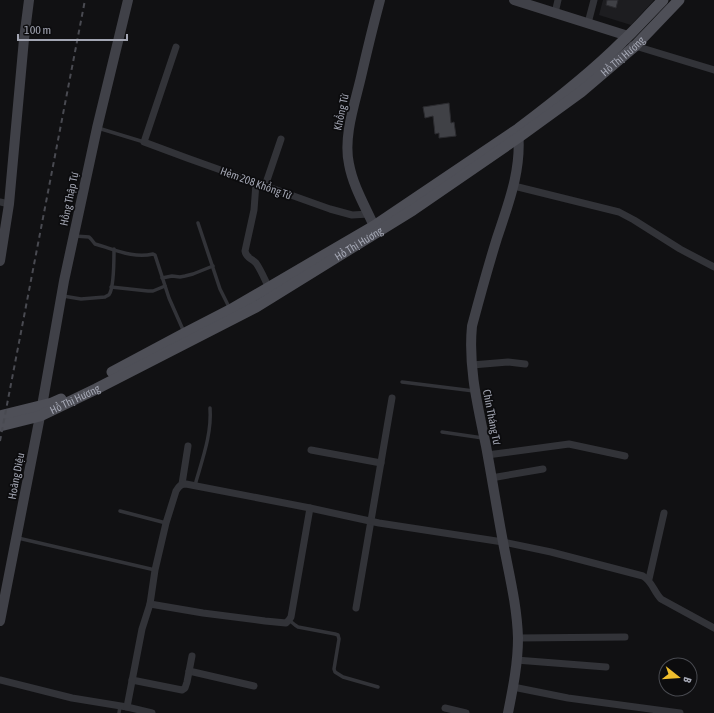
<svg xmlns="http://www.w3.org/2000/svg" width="714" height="713" viewBox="0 0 714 713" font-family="'Asap Condensed',sans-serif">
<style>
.built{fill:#1d1d20}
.building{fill:#404146;stroke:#2b2b2f}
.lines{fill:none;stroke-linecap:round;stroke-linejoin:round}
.lane{stroke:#323338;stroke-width:3.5}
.street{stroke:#323338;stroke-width:7}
.secondary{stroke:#404148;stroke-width:10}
.primary{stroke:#4e4f57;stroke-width:11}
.rail{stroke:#494a51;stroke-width:2;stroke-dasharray:5 4;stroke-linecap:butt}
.labels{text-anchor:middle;stroke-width:3.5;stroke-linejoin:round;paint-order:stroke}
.street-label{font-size:11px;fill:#a3a6b3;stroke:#0c0c0e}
</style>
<rect width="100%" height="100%" fill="#111113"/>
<path class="built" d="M603,0H654L631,25L599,15Z"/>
<g class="building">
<path d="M607,0H618L616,8L606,5Z"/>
<path d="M449,103L451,123L454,122L456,136L439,138V133L435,134L433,116L425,118L423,107Z"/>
</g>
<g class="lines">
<g class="lane">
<path d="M98,128L144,142"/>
<path d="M198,223L220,289L230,309"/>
<path d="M75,236L89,237L91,239L95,244C114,249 133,259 153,254L155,255L169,298L184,332"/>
<path d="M162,278L172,276L180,277L185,276L193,274L213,266"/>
<path d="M111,287L148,291H153L165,286"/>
<path d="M63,296L81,299L105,297C108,295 109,296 110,293C114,284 114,260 114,249"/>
<path d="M402,382L474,391"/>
<path d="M442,432L483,438"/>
<path d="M195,485C202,460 212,434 210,408"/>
<path d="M120,511L166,523"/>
<path d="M18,538L155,570"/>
<path d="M289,620L295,625L298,627L335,634L338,635L339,639L334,669L335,672L343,677L378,687"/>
<path d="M119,713L120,706"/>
</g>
<g class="street">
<path d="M555,13L558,0"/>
<path d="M588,23L594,0"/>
<path d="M632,45L714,70"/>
<path d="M176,47L144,142L187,158L330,209L352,215L369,214"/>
<path d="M256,183L254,210L245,251C246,258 251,258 256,263C261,270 265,280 269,288"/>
<path d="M265,186L281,139"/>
<path d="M514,186L619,212L634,220L680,249L714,267"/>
<path d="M0,202L9,204"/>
<path d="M472,365L508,362L525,364"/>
<path d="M311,450L381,463"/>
<path d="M487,455L569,444L625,456"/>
<path d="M491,478L543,469"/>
<path d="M182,484L188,446"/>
<path d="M649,579L664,513"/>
<path d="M150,604L203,613L265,621L286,623L289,620L291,617L310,508"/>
<path d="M356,608L392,398"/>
<path d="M518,638L625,637"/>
<path d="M516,660L606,667"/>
<path d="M189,671L254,686"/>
<path d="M0,680L72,698L127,707L152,713"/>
<path d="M132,680L182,690L185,688L187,682L192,656"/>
<path d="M513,687L568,698L680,713"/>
<path d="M127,707L142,629L150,604L155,570L166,523L176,491C179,486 181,484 186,484L310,508L379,523L503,542L551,552L643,576C652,581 654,592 661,599L714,628"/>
<path d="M445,708L466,713"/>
</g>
<g class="secondary">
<path d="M514,0L628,36"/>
<path d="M374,226C365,206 353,186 349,164C343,137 355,103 361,77C367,51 373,26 380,0"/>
<path d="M0,261L9,204L24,39L29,0"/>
<path d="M0,621L42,406L64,281L97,128L128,0"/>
<path d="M508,713C513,688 518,663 518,638C517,605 509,574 503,542C497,510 492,478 486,446C478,407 468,367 472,326C480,296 488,267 497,238C509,202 522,169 518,131"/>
</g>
<g class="primary">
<path d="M112,372L185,333L230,310L374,226L518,129C554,102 590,74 622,42C636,29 649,14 663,0"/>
<path d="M0,416L52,403L61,399"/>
<path id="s1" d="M0,426L40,416L96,389L256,307L413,210L519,137L581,92L635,46L679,0"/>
</g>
<path class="rail" d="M0,441L85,0"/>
</g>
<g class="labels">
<g class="street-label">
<text dy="4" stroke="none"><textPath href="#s1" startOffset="728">Hồ Thị Hương</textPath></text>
<text transform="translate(341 112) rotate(-78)" y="4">Khổng Tử</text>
<text transform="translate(256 183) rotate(20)" y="4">Hẻm 208 Khổng Tử</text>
<text transform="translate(69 199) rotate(-78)" y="4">Hồng Thập Tự</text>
<text dy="4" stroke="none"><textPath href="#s1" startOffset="404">Hồ Thị Hương</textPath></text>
<text dy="4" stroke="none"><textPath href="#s1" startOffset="80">Hồ Thị Hương</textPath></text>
<text transform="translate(492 417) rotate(79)" y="4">Chín Tháng Tư</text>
<text transform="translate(16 476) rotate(-79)" y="4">Hoàng Diệu</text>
</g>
</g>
<g transform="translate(678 677) rotate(107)"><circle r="19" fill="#0c0c0e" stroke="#484a50"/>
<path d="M0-3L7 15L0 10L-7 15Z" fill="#efbe2d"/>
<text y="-6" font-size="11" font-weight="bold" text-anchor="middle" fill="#a3a6b3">B</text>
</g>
<path d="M18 34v6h109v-6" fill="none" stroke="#a3a6b3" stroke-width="2"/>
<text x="24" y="34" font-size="12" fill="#a3a6b3" stroke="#0c0c0e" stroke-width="3" paint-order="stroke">100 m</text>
</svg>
